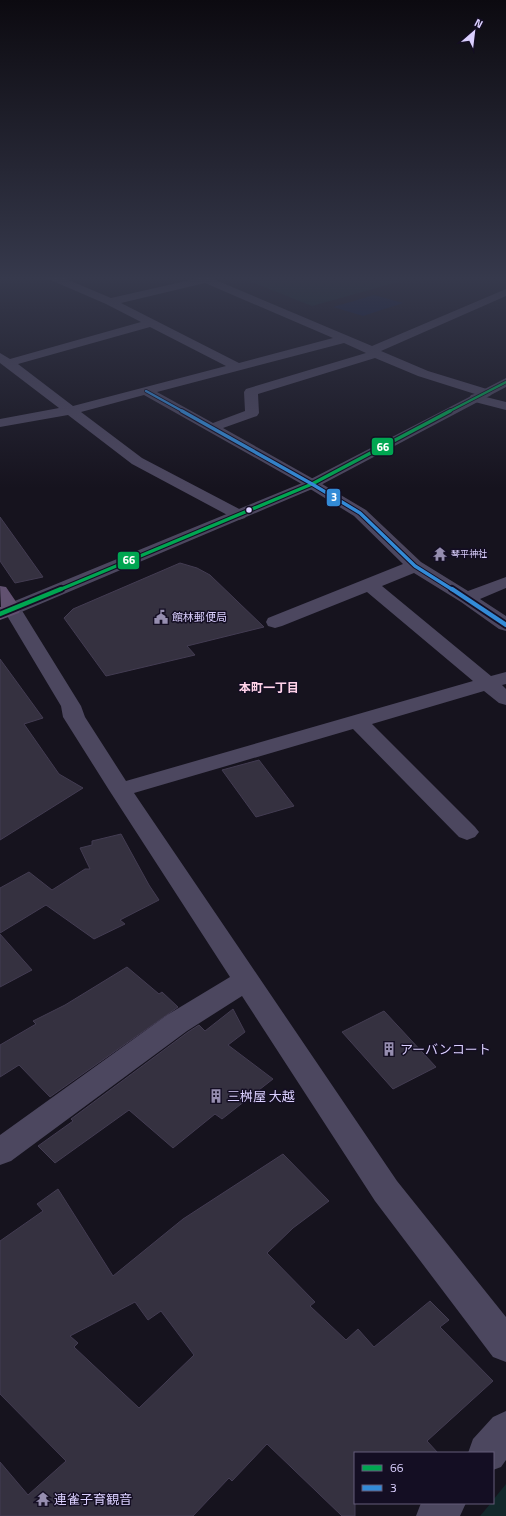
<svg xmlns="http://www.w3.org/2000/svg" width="506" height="1516" viewBox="0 0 506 1516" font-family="'Titillium Web','Noto Sans JP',sans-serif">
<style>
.green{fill:#12282b}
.water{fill:#0a163e}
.building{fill:#353140;stroke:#433c52;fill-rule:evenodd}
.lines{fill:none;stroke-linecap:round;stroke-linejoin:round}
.minor{fill:#4c475f;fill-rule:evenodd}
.tertiary{fill:#4c475f;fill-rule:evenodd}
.primary{fill:#615170;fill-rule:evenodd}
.bus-1-far2-casing{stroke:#140e23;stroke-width:4}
.bus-1-far1-casing{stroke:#140e23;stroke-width:5.5}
.bus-1-casing{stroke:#140e23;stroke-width:8}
.bus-2-far2-casing{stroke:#140e23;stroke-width:4}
.bus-2-far1-casing{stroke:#140e23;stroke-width:5.5}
.bus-2-casing{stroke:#140e23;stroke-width:8}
.bus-1-far2{stroke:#00a651;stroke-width:2.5}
.bus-1-far1{stroke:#00a651;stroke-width:3.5}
.bus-1{stroke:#00a651;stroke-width:4.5}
.bus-2-far2{stroke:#338bd7;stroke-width:2.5}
.bus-2-far1{stroke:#338bd7;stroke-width:3.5}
.bus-2{stroke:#338bd7;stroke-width:4.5}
.bus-dot{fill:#dbd0ff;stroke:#140e23;stroke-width:1.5}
.labels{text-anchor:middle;stroke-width:3;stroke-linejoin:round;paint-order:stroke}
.far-poi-label{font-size:9px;fill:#dbd0ff;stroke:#140e23;text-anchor:start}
.poi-label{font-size:11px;fill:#dbd0ff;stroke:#140e23;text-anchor:start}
.neighbourhood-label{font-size:12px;font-weight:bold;fill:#ffd2e9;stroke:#140e23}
.near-poi-label{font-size:13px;fill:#dbd0ff;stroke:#140e23;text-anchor:start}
.line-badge{stroke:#140e23;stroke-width:1.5}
.badge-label{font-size:11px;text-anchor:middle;font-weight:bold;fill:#fff}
</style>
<rect width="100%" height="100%" fill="#16131e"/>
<g class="green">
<path d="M236,276H420L312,306Z"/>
<path d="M506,1484V1516H480L491,1503H493V1500Z"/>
</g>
<path class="water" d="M374,295L403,303L363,316L333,307Z"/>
<g class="building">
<path d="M0,517L43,577L15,583L0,561Z"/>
<path d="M180,563L197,568L210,575L264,627L187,646L195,655L106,676L64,618L73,609Z"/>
<path d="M0,659L43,718L24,724L59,774L83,788L0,840Z"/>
<path d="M259,760L294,806L256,817L222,770Z"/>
<path d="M121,834L149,885L159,900L120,920L125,924L94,939L46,905L0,933V888L29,872L52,890L85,869H90L80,848L92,845V841Z"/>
<path d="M0,934L32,970L0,987Z"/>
<path d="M127,967L159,994L162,992L178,1007L50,1097L19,1065L0,1077V1045L36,1024L33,1021L65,1005Z"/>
<path d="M233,1009L245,1032L228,1045L273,1079L222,1119L215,1114L173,1148L129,1110L55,1163L38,1146L73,1121L71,1119L188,1032L199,1025L205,1031Z"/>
<path d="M384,1011L436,1067L393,1089L342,1032Z"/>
<path d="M283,1154L329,1201L293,1228L267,1253L315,1302L310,1306L346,1340L358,1329L374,1347L430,1301L449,1320L440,1327L493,1381L427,1441L438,1453H355V1516H342L267,1444L232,1481L229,1478L193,1516H0V1462L28,1495L66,1461L0,1394V1241L43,1211L37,1204L58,1189L113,1276L183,1219ZM135,1302L148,1320L161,1311L194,1355L139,1408L74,1347L78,1343L70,1336Z"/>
</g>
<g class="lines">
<g class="minor">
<path d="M45,276H59L111,298L195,279L192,276H206L372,346L506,289V296L381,351L428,371L490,390L492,393L490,396L486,397L506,402V410L471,401L469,398L471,395L475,394L418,376L375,358L258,394L259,413L257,416L223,428L317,481L366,510L421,562L468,591L506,577V588L480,599L506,616V631L499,629L461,602L414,573L382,586L491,676L506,672V684L502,685L506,689V705L499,703L484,691L372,724L475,827L479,832L475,837L467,840L459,837L353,729L134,793L397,1181L506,1317V1362L493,1357L375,1201L242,996L187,1031L11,1161L0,1165V1135L167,1015L230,977L109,790L63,717L61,706L3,609L5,605L12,603L19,605L21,609L81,706L85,717L126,781L473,681L367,592L282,626L275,628L268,626L266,622L268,618L403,564L354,516L307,487L144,395L81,412L142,458L245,512L247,515L245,518L239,520L233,518L132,464L68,415L0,427V419L59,408L0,363V353L10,359L141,322L106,304L46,278ZM205,283L333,338L239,363L121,303ZM150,327L226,366L73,406L18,364ZM344,343L366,353L246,389L244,392L245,411L213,423L157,392Z"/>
<path d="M506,1411V1460L501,1467L493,1470V1453H468L473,1439L493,1417Z"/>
<path d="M421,1503H466L460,1516H416Z"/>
</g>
<path class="tertiary" d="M506,378V387L317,487L19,613L12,615L5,613L3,609L5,605L307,481Z"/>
<path class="primary" d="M0,586L6,587L21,609L19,613L0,620V607H1Z"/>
<defs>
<path id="bus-1-far2" d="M448,412L506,382"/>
<path id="bus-1-far1" d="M59,590L312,484L450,411"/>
<path id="bus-1" d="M0,614L61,589"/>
<path id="bus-2-far2" d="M146,391L184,412"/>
<path id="bus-2-far1" d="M182,411L312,484L360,513L415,566L453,590"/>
<path id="bus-2" d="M452,589L506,625"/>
</defs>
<use href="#bus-1-far2" class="bus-1-far2-casing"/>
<use href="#bus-1-far1" class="bus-1-far1-casing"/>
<use href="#bus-1" class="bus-1-casing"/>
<use href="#bus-2-far2" class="bus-2-far2-casing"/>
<use href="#bus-2-far1" class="bus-2-far1-casing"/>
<use href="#bus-2" class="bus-2-casing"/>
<use href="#bus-1-far2" class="bus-1-far2"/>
<use href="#bus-1-far1" class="bus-1-far1"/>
<use href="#bus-1" class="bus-1"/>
<use href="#bus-2-far2" class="bus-2-far2"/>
<use href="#bus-2-far1" class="bus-2-far1"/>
<use href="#bus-2" class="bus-2"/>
</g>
<linearGradient id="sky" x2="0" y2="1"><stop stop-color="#0c0a10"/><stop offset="0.57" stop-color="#36394c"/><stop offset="1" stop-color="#36394c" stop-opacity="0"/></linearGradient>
<rect width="506" height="488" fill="url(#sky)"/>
<defs>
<symbol id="temple-bare" viewBox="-9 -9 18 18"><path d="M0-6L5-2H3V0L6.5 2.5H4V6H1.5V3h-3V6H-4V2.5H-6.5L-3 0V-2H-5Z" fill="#968eb0" stroke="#140e23" stroke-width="2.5" paint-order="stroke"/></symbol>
<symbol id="civic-bare" viewBox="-9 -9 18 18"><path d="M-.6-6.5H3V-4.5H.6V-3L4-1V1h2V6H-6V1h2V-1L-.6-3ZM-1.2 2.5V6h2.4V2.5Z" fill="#968eb0" stroke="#140e23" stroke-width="2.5" paint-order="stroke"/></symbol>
<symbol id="building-bare" viewBox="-9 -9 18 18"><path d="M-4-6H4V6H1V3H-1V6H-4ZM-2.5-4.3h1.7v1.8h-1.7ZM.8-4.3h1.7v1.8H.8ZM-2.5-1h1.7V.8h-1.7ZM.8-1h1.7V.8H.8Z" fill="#968eb0" stroke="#140e23" stroke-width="2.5" paint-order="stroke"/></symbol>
</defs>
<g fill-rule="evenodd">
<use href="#temple-bare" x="430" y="544" width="20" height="20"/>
<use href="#civic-bare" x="151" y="607" width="20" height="20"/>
<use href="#building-bare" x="379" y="1039" width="20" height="20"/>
<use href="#building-bare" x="206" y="1086" width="20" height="20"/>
<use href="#temple-bare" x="33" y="1489" width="20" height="20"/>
</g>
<circle class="bus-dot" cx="249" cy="510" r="3.5"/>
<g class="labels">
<g class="far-poi-label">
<text x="451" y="557">琴平神社</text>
</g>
<g class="poi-label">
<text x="172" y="621">館林郵便局</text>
</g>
<g class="neighbourhood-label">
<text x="269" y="692">本町一丁目</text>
</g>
<g class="near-poi-label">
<text x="400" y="1054">アーバンコート</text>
<text x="227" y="1101">三桝屋 大越</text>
<text x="54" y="1504">連雀子育観音</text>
</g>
</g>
<g class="line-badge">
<rect x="371" y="437" width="23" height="19" rx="4" fill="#00a651"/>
<rect x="326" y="488" width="15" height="19" rx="4" fill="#338bd7"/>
<rect x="117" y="551" width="23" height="19" rx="4" fill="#00a651"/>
</g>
<g class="badge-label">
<text x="383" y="451">66</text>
<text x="334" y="501">3</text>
<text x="129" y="564">66</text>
</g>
<rect x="354" y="1452" width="140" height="52" fill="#140e23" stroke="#645c7b"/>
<rect x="362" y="1465" width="20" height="6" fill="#00a651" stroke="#645c7b"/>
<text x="390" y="1472" font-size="12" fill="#dbd0ff">66</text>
<rect x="362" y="1485" width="20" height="6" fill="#338bd7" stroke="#645c7b"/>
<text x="390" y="1492" font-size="12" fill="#dbd0ff">3</text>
<g transform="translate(474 32) rotate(28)" stroke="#140e23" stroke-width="3" paint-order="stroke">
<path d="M0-3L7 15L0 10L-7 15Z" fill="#dbd0ff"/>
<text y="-6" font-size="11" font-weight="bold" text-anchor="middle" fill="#dbd0ff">N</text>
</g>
</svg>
